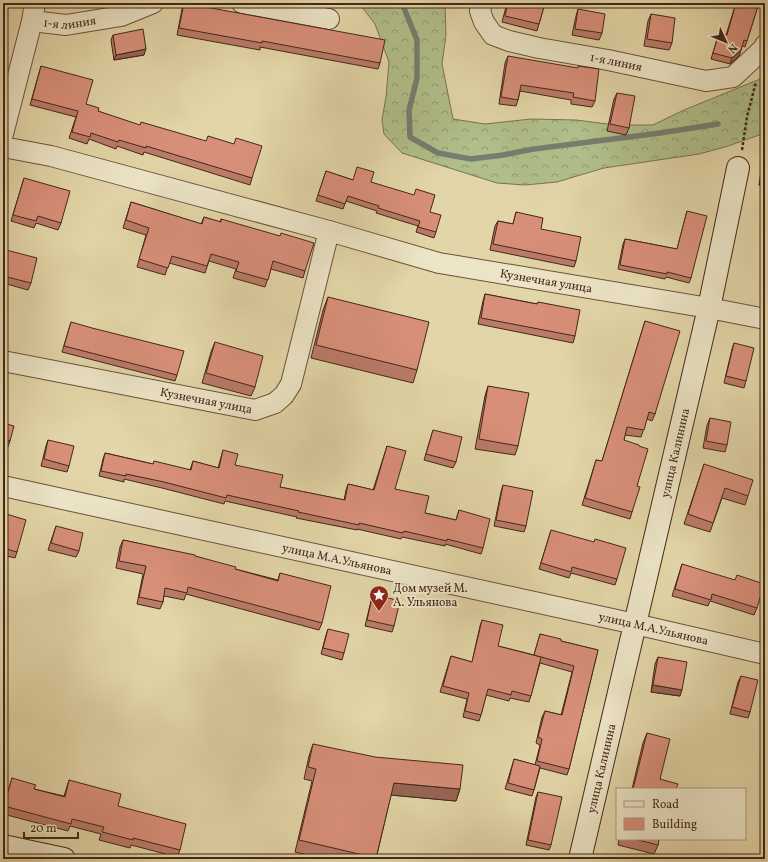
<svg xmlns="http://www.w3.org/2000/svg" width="768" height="862" viewBox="0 0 768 862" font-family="Vollkorn,serif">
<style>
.forest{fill:url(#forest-crowns);stroke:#7a7251}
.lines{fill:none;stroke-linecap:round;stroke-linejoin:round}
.stream{stroke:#757e6f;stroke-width:5.5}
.street-casing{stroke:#6c523c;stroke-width:22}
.secondary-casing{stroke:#442719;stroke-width:24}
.path{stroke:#442719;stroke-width:2.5;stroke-dasharray:3 2;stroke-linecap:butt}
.street{stroke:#ece4c6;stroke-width:20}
.secondary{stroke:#ece4c6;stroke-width:22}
.wall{fill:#ba7b68;stroke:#442719}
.shaded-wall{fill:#976455;stroke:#442719}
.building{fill:#d88f79;stroke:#442719}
.labels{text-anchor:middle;stroke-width:4;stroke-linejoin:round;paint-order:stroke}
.street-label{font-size:12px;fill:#442719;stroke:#ece4c6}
.poi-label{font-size:12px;fill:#442719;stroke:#ece4c6;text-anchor:start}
</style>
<defs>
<pattern id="forest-crowns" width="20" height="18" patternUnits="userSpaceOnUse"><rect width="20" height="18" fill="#b0be89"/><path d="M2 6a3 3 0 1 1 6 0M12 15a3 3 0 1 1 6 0" fill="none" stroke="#919a6f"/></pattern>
</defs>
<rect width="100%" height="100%" fill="#e2d5a7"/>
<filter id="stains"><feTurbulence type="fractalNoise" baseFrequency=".005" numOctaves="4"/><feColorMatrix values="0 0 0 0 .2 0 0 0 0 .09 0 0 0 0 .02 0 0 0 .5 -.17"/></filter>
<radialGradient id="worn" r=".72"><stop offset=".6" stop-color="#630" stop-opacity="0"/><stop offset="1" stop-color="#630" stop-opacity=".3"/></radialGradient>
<path class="forest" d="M359,3H445L446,35L442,64L453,119L485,124L531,119L576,120L615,125H653L684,110L765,77V133L728,146L699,154L604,168L557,182L525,185L497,183L402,153L384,134L382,120L386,97L389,62L375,24Z"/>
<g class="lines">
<path class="stream" d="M402,3L417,40V78L409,110L410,137L438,153L471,159L503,155L534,149L660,133L718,124"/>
<defs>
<g id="street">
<path d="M242,3L329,19"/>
<path id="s1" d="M482,3L480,11L484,22L493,35L509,41L539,48L608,60L706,81L733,77L764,48L765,45"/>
<path id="s2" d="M32,21L66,25L121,16L153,3"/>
<path d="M3,134L32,21L35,3"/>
<path id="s3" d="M3,147L51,156L329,231L439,263L709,308L765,319"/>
<path id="s4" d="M3,361L255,410L275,403L284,395L291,384L329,231"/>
<path id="s5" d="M3,486L635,624L765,654"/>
</g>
<g id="secondary">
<path d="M3,846L64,859"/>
<path id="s6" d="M580,859L709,308L738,168"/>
</g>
</defs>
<use href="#street" class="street-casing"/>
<use href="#secondary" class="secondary-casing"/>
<path class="path" d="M742,150L747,117L756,82"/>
<use href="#street" class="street"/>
<use href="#secondary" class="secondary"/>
</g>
<g class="wall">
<path d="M184,3L380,63L378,69L260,47V50L177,35L182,9Z"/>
<path d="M507,3H545L537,31L502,22Z"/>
<path d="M736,3H759L745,47L742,46L739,56L730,64L711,59L719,33L726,35Z"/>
<path d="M578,9L602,33L599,40L572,35L576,16Z"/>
<path d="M651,14L672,43L669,50L644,46L648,21Z"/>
<path d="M113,35L144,55L114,60L111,40Z"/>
<path d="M508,56L595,101L592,107L571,104V100L520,91L518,100L516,106L499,104L505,63Z"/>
<path d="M41,66L86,104L98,111L252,178L250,185L144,152L143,155L117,146L116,149L89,139L87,144L69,138L76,117L30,105Z"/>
<path d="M617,93L629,128L626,135L607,131L614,99Z"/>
<path d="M764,157L765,186L759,185L762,163Z"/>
<path d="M326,171L353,180L371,182L430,212L436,232L434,238L416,232L418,226L376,213L377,211L346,201L343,209L316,201Z"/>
<path d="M24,178L61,223L58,230L36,223L34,228L11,221Z"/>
<path d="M131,202L201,224L204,217L220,222L221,219L305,271L303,278L271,269L265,287L233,278L236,269L209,261L205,273L169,263L165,275L137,267L146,235L123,228Z"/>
<path d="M687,211L691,278L689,283L666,277L665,279L618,269L623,244L625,239L677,249Z"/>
<path d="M516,212L541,229L576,261L574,267L490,250L495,226L498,221L513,224Z"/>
<path d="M6,250L31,283L28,290L3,283V259Z"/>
<path d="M485,294L537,304L538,302L575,336L573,343L478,324L483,301Z"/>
<path d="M328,297L417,370L413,383L311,358L323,310Z"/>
<path d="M645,321L655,414L652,421L647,419L641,437L625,435L624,440L637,486L632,512L630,519L582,505L596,460L602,461Z"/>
<path d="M71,322L177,375L175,381L62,352Z"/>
<path d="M215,342L255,387L251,396L202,383L211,352Z"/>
<path d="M734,343L746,381L744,388L724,383L732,349Z"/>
<path d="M488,386L518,446L515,455L475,449L485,396Z"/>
<path d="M710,418L727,445L725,452L703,448L707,425Z"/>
<path d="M3,423L10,441L8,447L3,445Z"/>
<path d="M433,430L456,462L453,468L424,460Z"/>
<path d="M48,440L69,466L67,472L41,466L46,446Z"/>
<path d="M387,446L395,489L425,513L456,520L459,510L483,548L481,554L445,544V546L402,537L401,539L357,529V530L296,518L297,517L225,501L224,504L162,488L124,479V482L99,476L103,459L105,453L153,464L190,470L193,461L218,468L223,450L235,465L280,487L344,500L346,490L348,484L373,490Z"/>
<path d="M704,464L748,496L745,505L722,498L710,532L684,524Z"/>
<path d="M503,485L526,526L524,532L494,526L501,492Z"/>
<path d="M3,513L17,552L15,558L3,555Z"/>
<path d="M56,526L79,551L76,557L48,550Z"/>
<path d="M551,530L617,579L615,585L571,573L569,578L539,569Z"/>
<path d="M123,540L195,556L235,569L278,580L280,573L322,623L319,630L186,594L184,600L164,596L163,602L160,609L137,604L143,574L116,568L120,547Z"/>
<path d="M682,564L757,608L754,615L710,601L708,606L672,596Z"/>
<path d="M373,594L394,626L392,632L365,626L371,601Z"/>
<path d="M482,620L498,646L534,655L540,634L561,641L598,650L569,769L567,775L540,768L534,790L532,796L505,789L512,766L514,759L535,765L540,745L536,743L542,717L545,711L561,715L572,672L540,663L529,702L510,698L509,701L486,695L481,715L479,721L463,717L467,699L440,692L451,656L472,662L480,626Z"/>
<path d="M328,629L344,653L342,660L321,654L326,635Z"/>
<path d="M658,657L680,696L651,692L655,664Z"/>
<path d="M741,676L750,712L748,718L730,714L738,682Z"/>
<path d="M647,733L660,779L676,789H632L643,743Z"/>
<path d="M313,744L460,789L456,801L391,795L376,859H325L295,852L312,781L304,779L309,756Z"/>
<path d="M12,778L34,789L64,796L69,780L118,806L180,850L177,857L131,845L130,848L99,840L101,834L70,826L68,831L3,814V808Z"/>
<path d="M538,792L551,845L549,850L526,845L536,797Z"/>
<path d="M619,839H659L658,845L654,854L618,845Z"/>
</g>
<g class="shaded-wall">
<path d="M146,49L144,55L114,60L116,55Z"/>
<path d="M741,50L739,56L730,64L732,58Z"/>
<path d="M761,178L765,179V186L759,185Z"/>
<path d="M653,685L682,690L680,696L651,692Z"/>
<path d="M394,783L460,789L456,801L390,795Z"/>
</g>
<g class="building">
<path d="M184,3L385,40L380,63L262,41V43L179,28Z"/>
<path d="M508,3H545L539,24L505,16Z"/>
<path d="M736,3H759L747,41L744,40L741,50L732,58L713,53L719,33L727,35Z"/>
<path d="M578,9L605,14L602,33L575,29Z"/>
<path d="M651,14L675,18L672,43L647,39Z"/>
<path d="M143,29L146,49L116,55L113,35Z"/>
<path d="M508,56L578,68V66L599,69L595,101L573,97L574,93L521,85L518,100L501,97Z"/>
<path d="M41,66L93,80L86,104L99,108L98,111L140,125L141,122L206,141L208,136L234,144L236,138L262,146L252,178L146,146V148L119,140L118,142L91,133L90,137L72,132L78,111L32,99Z"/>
<path d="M617,93L635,96L629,128L610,124Z"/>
<path d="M764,157H765V179L761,178Z"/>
<path d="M357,167L374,172L371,182L414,195L416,189L435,195L430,212L441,215L436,232L418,227L420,221L378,208L379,206L348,196L345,204L318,195L326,171L353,180Z"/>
<path d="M24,178L70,191L61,223L38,216L36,221L13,215Z"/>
<path d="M131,202L202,224L204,217L221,222V219L280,236L281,233L314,243L305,271L273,261L268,280L236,271L239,262L211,254L207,266L172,256L168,268L139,259L149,228L126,220Z"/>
<path d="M687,211L707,216L691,278L667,272V274L620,265L625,239L677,249Z"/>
<path d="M516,212L543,218L541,229L581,237L576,261L493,244L498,221L513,224Z"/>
<path d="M6,250L37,258L31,283L3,276V261Z"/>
<path d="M485,294L537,304L538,302L580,310L575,336L481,318Z"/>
<path d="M328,297L429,322L417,370L316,345Z"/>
<path d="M645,321L680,331L655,414L649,412L644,430L627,427L624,440L639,445V446L648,449L637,486L640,487L632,512L585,498L596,460L602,461Z"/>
<path d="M71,322L92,328L184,351L177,375L64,346Z"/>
<path d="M215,342L263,356L255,387L206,373Z"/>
<path d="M734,343L754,348L746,381L726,376Z"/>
<path d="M488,386L529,393L518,446L479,439Z"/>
<path d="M710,418L731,422L727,445L706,441Z"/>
<path d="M3,423L14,426L10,441L3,439Z"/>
<path d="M433,430L462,437L456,462L426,454Z"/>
<path d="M48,440L74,446L69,466L44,459Z"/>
<path d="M387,446L406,451L395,489L429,496L425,513L456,520L459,510L490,519L483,548L447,539V541L404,531L403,533L359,523V525L298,512L299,511L227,495L226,498L164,482L126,474V476L101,471L105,453L153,464L154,461L191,470L193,461L219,468L223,450L238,454L235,465L283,475L280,487L345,500L348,484L374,490Z"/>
<path d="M704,464L753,480L748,496L725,488L713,523L688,514Z"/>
<path d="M503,485L533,491L526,526L496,520Z"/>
<path d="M3,513L26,520L17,552L3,548Z"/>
<path d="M56,526L83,533L79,551L51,543Z"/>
<path d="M551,530L594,542L595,539L626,548L617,579L572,567L571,572L541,563Z"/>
<path d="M123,540L195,555V556L236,567L235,569L278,581L280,573L331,586L322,623L188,587L187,593L165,588L163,602L139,597L146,566L119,561Z"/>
<path d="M682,564L735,580L737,575L764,584L757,608L712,594L711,600L675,589Z"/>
<path d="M373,594L400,601L394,626L367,620Z"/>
<path d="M482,620L503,625L498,646L541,657L531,696L512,691L511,695L488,689L481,715L465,711L469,693L443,686L451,656L472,662Z"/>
<path d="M328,629L349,634L344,653L323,648Z"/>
<path d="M540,634L561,639V641L598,650L569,769L537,761L542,739L538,737L545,711L562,715L574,666L534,655Z"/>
<path d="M658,657L687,662L682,690L653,685Z"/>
<path d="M741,676L758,680L750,712L732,707Z"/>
<path d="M647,733L670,739L660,779L678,784L676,789H633Z"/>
<path d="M313,744L375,757L463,765L460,789L394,783L376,858L299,840L316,769L308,767Z"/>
<path d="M514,759L540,766L534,790L508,783Z"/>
<path d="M12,778L36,785L34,789L65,797L69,780L121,794L118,806L186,824L180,850L133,838V840L102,832L104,827L72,819L71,824L4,806Z"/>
<path d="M538,792L562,797L551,845L528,840Z"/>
<path d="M634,839H659L658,845Z"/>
</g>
<defs>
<symbol id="sight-pin" viewBox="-11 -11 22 30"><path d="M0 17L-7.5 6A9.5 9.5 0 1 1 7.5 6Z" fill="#8f2418" stroke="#ece4c6"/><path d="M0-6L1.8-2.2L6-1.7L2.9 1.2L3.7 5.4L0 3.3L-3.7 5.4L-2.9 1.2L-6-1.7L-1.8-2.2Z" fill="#fff"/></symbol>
</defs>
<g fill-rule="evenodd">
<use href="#sight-pin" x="368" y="584" width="22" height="30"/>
</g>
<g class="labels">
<g class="street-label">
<text dy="4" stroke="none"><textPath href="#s2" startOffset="38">1-я линия</textPath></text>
<text dy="4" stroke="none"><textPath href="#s1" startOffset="162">1-я линия</textPath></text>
<text dy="4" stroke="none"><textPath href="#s3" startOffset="560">Кузнечная улица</textPath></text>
<text dy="4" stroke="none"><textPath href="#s4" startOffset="207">Кузнечная улица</textPath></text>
<text dy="4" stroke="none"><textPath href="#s6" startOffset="417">улица Калинина</textPath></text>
<text dy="4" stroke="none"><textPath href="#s5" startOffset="342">улица М.А.Ульянова</textPath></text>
<text dy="4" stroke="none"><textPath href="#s5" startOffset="666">улица М.А.Ульянова</textPath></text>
<text dy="4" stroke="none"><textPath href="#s6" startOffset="93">улица Калинина</textPath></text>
</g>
<g class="poi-label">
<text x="393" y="592">Дом музей М.<tspan x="393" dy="14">А. Ульянова</tspan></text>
</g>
</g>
<rect width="768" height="862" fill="none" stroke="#e2d5a7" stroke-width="16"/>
<rect x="4" y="4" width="760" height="854" fill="none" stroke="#442719" stroke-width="2"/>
<rect x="8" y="8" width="752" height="846" fill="none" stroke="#442719"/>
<rect x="616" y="788" width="130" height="52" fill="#ece4c6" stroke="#a99881"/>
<rect x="624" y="801" width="20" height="6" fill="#ece4c6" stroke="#a99881"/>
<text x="652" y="808" font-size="12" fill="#442719">Road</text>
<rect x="624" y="818" width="20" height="12" fill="#d88f79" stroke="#a99881"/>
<text x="652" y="828" font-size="12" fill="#442719">Building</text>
<g transform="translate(726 42) rotate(134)" stroke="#ece4c6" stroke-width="3" paint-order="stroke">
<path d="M0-3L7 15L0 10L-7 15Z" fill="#442719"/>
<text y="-6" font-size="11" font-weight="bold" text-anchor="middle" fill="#442719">N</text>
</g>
<path d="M24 832v6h54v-6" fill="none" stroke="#442719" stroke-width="2"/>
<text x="30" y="832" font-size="12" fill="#442719" stroke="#ece4c6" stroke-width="3" paint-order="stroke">20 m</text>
<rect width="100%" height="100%" filter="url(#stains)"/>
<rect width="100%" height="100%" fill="url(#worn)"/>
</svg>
